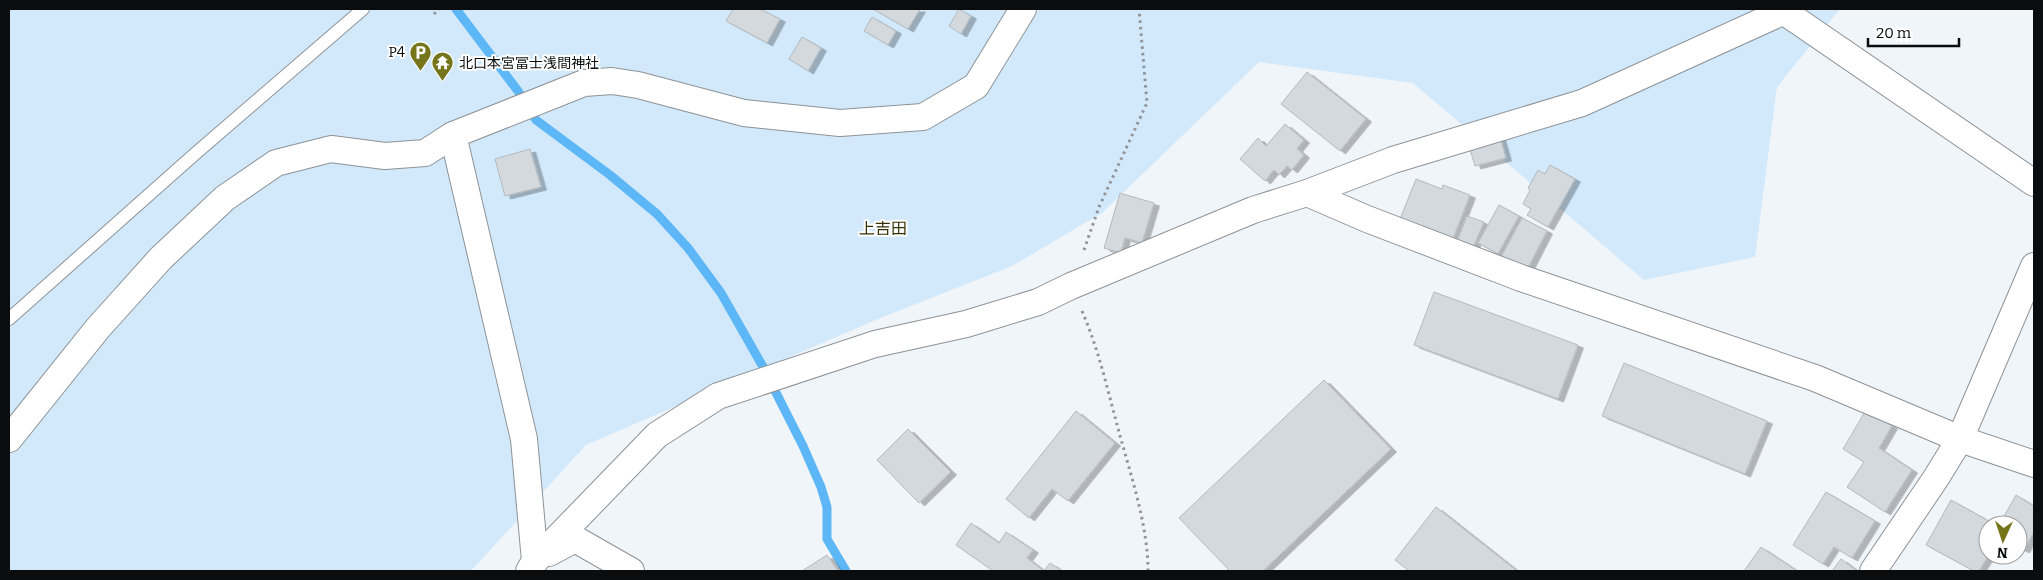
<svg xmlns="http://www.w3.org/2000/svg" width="2043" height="580" viewBox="0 0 2043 580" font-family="Bitter,'Noto Sans JP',serif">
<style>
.green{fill:#d1e9fb}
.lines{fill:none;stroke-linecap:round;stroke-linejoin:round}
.stream{stroke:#5db7f6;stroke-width:9}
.building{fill:#d4d9dd;stroke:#b4b9bd;filter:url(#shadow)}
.service-casing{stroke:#8e9296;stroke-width:14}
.minor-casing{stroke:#8e9296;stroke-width:28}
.path{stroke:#909498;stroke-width:3;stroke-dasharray:2.5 4;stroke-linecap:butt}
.service{stroke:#fff;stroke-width:12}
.minor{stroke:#fff;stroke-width:26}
.labels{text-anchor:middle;stroke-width:4;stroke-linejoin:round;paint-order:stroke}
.poi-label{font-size:14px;fill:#0a0c0d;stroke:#fff;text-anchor:end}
.quarter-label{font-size:16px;fill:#323207;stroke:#fff}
</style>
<defs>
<filter id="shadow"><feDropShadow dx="5.5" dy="3" stdDeviation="0" flood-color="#0004"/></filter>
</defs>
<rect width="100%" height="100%" fill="#f0f5fa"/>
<path class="green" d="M9,9H1840L1777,87L1755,257L1644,280L1413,83L1259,62L1102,213L1012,266L878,319L586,445L471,571H9Z"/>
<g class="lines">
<path class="stream" d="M456,9L518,91L536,120L610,175L657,214L688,248L721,293L762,365L803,446L821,487L827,507V539L846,571"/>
</g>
<g class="building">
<path d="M733,9H760L780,19L767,43L726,21Z"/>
<path d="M873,9H920L908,29Z"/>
<path d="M959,9L971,16L961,34L949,26Z"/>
<path d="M872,17L896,31L888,45L864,31Z"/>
<path d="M802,37L821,48L808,71L789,59Z"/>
<path d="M1307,72L1366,119L1340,151L1281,104Z"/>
<path d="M1285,124L1304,140L1297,149L1304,155L1292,170L1287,166L1279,175L1274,170L1265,181L1240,159L1258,138L1266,146Z"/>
<path d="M1500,137L1506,158L1475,166L1469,146Z"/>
<path d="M530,149L541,187L505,196L495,159Z"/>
<path d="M1550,165L1575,179L1548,227L1527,215L1531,209L1523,204L1530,190L1528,188L1538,170L1545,174Z"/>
<path d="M1416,179L1442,189L1443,185L1470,195L1453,239L1400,219Z"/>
<path d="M1120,193L1154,203L1142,243L1125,238L1121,253L1104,248Z"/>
<path d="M1499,205L1519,216L1498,254L1478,243Z"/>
<path d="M1467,216L1484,222L1473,248L1457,241Z"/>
<path d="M1522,218L1547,231L1527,270L1501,257Z"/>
<path d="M1434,292L1578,345L1558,399L1414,345Z"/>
<path d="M1624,363L1767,421L1745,474L1602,416Z"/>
<path d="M1324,380L1391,449L1263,571H1230L1179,518Z"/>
<path d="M1866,410L1892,426L1879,448L1912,470L1885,512L1847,487L1864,462L1843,449Z"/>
<path d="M1076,411L1115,443L1068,501L1052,489L1029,518L1006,499Z"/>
<path d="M908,429L951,472L919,503L877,460Z"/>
<path d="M1826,492L1875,521L1852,558L1834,547L1823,564L1793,545Z"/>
<path d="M2016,495L2034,506V532L2024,550L2018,547V525H1999Z"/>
<path d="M1951,500L1996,525H1988L1989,555L1979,571H1974L1926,545Z"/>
<path d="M1436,507L1517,571H1409L1395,560Z"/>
<path d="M971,523L999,543L1006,532L1033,550L1027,558L1044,571L1050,563L1062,571H993L956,545Z"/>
<path d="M1761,547L1797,571H1744Z"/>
<path d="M827,555L838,571H802Z"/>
<path d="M1841,559L1857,571H1832Z"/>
</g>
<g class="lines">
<defs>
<path id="service" d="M9,319L196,153L363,9"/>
<g id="minor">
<path d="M1783,11L2034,183"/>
<path d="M1307,193L1367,219L1521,278L1815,378L1960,439L2034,464"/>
<path d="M9,439L98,328L161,258L225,198L276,163L331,149L385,156L425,153L453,135"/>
<path d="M549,553L575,539L631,571"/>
<path d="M535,561L524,439L453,135L584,83L612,81L638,85L744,113L840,123L923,117L976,86L1023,9"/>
<path d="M529,571L535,561L657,435L718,396L875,344L966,324L1038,302L1071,286L1253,210L1307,193L1393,160L1582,103L1789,9"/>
<path d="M1873,571L1936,478L1960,439L2034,266"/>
</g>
</defs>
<use href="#service" class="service-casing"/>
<use href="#minor" class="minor-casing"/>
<g class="path">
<path d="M434,14L439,9"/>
<path d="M1084,250L1099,207L1147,103L1139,9"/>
<path d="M1082,311C1099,350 1108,392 1119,432C1131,476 1148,526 1148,571"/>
</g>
<use href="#service" class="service"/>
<use href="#minor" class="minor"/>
</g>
<defs>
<symbol id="parking-pin" viewBox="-11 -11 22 30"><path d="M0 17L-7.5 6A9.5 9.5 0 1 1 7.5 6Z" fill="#75751b" stroke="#fff"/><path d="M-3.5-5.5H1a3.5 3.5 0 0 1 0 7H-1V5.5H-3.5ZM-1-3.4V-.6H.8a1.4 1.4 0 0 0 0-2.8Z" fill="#fff"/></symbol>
<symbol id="temple-pin" viewBox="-11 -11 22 30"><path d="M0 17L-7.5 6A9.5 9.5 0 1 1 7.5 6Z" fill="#75751b" stroke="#fff"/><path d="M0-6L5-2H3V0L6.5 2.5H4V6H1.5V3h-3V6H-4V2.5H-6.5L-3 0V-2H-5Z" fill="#fff"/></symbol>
</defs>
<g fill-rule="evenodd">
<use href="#parking-pin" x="408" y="40" width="25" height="34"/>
<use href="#temple-pin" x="430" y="50" width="25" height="34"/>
</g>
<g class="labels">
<g class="poi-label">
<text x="405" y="57">P4</text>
<text x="459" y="68" text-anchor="start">北口本宮冨士浅間神社</text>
</g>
<g class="quarter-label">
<text x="883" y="234">上吉田</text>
</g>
</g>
<rect width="2043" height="580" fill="none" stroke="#0a0c0d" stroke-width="20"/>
<g transform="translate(2003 540) rotate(183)"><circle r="24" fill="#ffffff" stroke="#9d9e9e"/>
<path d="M0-4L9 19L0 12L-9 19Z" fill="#75751b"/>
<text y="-8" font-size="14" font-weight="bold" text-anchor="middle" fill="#0a0c0d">N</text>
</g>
<path d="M1868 38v8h91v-8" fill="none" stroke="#0a0c0d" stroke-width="2.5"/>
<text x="1876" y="38" font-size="15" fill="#0a0c0d" stroke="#ffffff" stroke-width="4" paint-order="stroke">20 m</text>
</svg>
